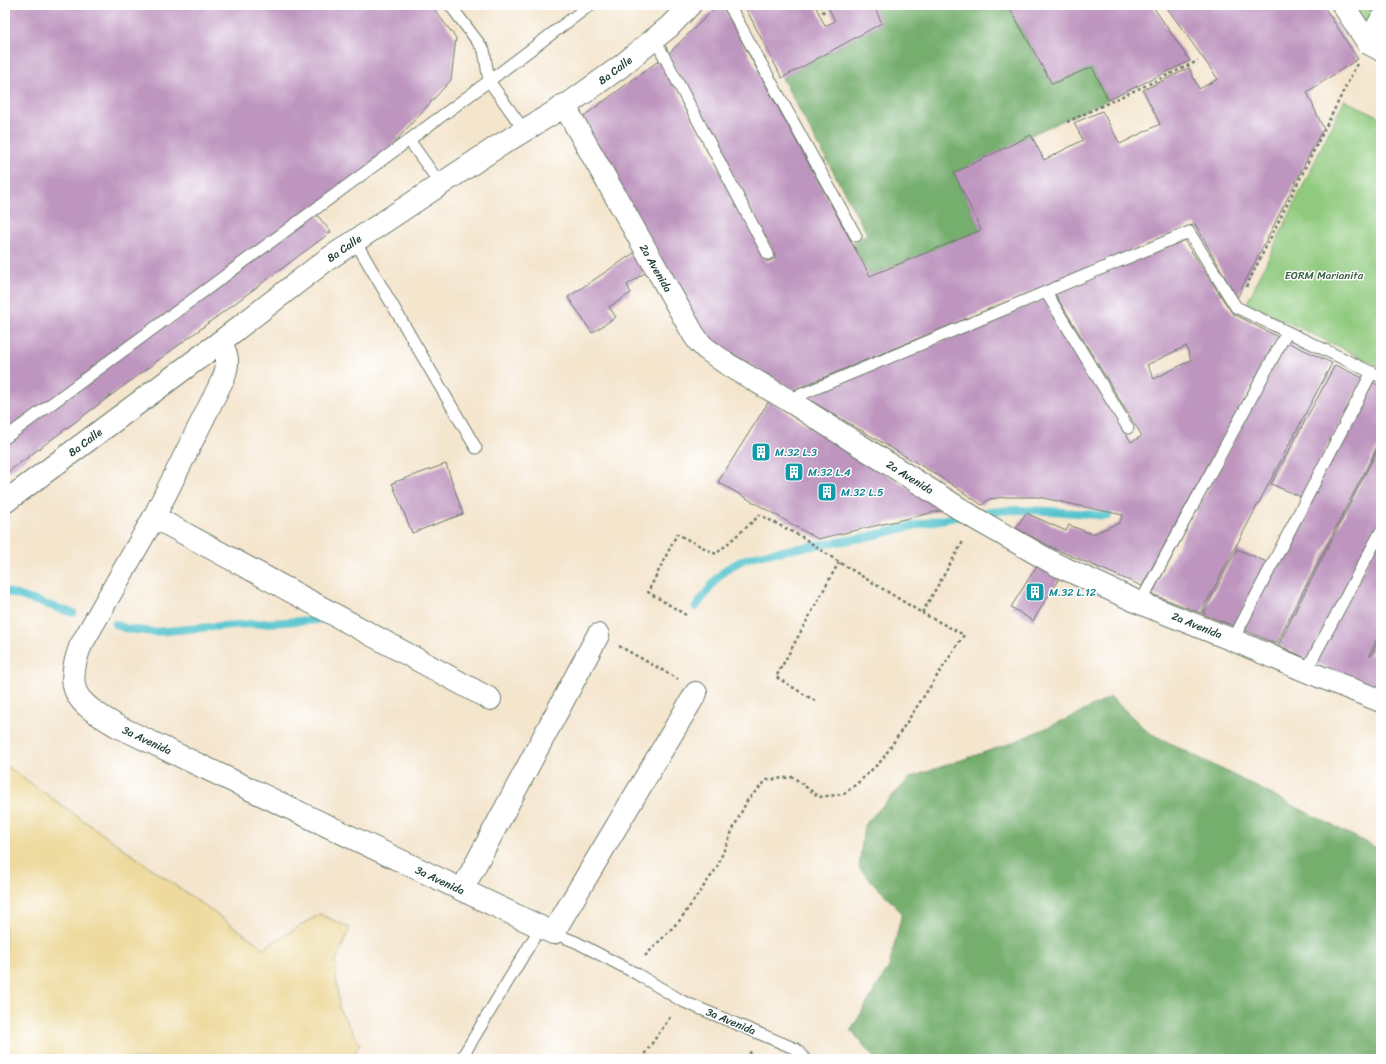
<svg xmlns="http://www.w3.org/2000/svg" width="1386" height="1064" viewBox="0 0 1386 1064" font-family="Sriracha,sans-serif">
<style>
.green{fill:#90ca7e;stroke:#588459}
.forest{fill:#74ae6d;stroke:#4a7650}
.sand{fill:#eeda9e;stroke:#868c69}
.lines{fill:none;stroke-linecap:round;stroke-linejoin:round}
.stream{stroke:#57c4ce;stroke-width:8}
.building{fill:#be95bf;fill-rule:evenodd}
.service-casing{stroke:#6a786a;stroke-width:13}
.minor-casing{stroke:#6a786a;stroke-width:24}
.secondary-casing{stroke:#6a786a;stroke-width:24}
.path{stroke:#6a786a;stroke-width:2.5;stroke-dasharray:3 3;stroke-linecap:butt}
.service{stroke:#fff;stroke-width:11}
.minor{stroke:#fff;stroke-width:22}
.secondary{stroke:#fff;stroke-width:22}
.labels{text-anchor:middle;stroke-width:3;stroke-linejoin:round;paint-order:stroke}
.street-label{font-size:11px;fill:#1f3d34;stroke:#fff}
.park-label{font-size:11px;fill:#3b6046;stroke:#fff}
.culture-label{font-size:11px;fill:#0d838f;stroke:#fff;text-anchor:start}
</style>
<rect width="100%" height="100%" fill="#fff"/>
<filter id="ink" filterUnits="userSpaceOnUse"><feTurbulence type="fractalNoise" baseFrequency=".025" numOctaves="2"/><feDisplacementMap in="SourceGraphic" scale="8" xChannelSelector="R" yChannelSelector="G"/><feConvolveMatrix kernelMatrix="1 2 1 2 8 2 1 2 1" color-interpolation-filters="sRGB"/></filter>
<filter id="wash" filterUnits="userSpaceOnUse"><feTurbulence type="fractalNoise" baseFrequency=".012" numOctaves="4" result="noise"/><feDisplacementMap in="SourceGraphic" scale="16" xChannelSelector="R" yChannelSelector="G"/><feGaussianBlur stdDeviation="0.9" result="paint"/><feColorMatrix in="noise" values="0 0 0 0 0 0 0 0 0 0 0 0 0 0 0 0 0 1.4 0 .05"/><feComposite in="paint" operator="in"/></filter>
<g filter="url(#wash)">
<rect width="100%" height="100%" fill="#f4e5cd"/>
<g class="green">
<path d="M1348,5H1381V11L1367,35Z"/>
<path d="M1344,100L1381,117V367L1247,303Z"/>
</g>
<g class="forest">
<path d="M873,5H1008L1052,84L1092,67L1108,100L1031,135L954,173L981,230L870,276L852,243L867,234L782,78L882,23Z"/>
<path d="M1111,697L1148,732L1381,850V1059H875L851,1030L889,967L902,913L859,868L864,825L911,777L1009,744L1076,715Z"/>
</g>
<path class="sand" d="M5,765L264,948L320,914L350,928L335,963L339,1009L360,1045L350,1059H5Z"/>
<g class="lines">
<g class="stream">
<path d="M976,514C1020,506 1064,512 1108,516"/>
<path d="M5,591L73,613"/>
<path d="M696,607L717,578L728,568L745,559L763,554L862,538L934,521L962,516"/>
<path d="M115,624L127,629L154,632L234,625L318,620"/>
</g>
</g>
<g id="blocks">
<g class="building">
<path d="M5,5H431L456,38L451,80L380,158L313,210L331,232L5,474Z"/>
<path d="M718,5H722L870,276L981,230L954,173L1031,135L1044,160L1083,140L1074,123L1102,111L1120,144L1160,124L1143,90L1189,68L1199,89L1218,79L1165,5H1323L1358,59L1307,92L1324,130L1321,132L1237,298L1195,224L793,390L712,341L705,334L581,118L661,59L767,262L776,258L668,54Z"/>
<path d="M744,5H815L825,26L835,21L827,5H873L882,23L782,78Z"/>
<path d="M1008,5H1152L1190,61L1108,100L1092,67L1052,84Z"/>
<path d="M1184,240L1232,313L1278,337L1142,586L1055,549L1016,528L1026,513L1066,531L1069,525L1092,534L1119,523L1123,515L1038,497H1006L989,499L982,505L939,476L806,398L1044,299L1131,442L1142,436L1055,294ZM1186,346L1191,360L1154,379L1147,365Z"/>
<path d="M637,251L649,270L627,285L631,293L609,307L616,317L592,333L568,297Z"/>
<path d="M1287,342L1332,363L1201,613L1152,594Z"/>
<path d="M1335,365L1363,378L1301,497L1271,484Z"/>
<path d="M1371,382L1381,386V440L1276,644L1242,629Z"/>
<path d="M769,401L944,510L818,539L718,482Z"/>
<path d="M1381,443V520L1308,659L1278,645Z"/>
<path d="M446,464L463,514L412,533L392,483Z"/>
<path d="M1381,536V631L1369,655L1371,656L1381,635V691L1314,662Z"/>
<path d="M1237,549L1267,562L1234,626L1203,614Z"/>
<path d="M1038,564L1060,577L1033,621L1011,607Z"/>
</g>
</g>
</g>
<g filter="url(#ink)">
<use href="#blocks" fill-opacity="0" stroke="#6a786a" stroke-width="1"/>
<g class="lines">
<defs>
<g id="service">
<path d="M450,5L484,50L489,81L524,130"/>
<path d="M729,5L856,236"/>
<path d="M655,39L768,254"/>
<path d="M409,140L441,185"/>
<path d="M355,241L476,448"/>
<path d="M1046,292L1128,428"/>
<path d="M788,400L1189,232L1236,307L1381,377"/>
<path d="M5,438L489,81L590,5"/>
<path d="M1140,603L1287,332"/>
<path d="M1233,640L1372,372"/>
<path d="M1306,671L1381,531"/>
<path d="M553,933L576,942L637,974L682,1001L796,1049L805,1059"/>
<path d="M461,1059L540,928"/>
</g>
<g id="minor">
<path d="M1343,5L1368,43L1381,50"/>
<path d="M1368,43L1381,20"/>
<path d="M564,105L694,335L699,342L705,348L727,364L788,400L976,519L1057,565L1140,603L1233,640L1306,671L1381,701"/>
<path d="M220,342C228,355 229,362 224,377L154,517L80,647C63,694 79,703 117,726L553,933L696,693"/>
<path d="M154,517L490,699"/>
<path d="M462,890L598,635"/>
</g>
<path id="secondary" d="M5,502L220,342L325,261L497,147L571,102L620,67L670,26L690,5"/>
</defs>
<use href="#service" class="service-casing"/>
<use href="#minor" class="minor-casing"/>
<use href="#secondary" class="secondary-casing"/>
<g class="path">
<path d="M820,5L825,15"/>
<path d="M1067,122L1198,61"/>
<path d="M1246,287L1357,64"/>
<path d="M686,615L648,592L677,534L716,554L760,515L802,537L839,562L922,613L964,540"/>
<path d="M619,646L678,679"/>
<path d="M815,701L776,677L839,562"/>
<path d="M645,956L680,920L716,869L734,827L748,799L767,780L793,777L819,797L844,794L860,781L882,760L964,635L922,613"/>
<path d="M641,1059L671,1016"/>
<path d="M746,1059L752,1050"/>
</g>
<use href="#service" class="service"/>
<use href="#minor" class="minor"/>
<use href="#secondary" class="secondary"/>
</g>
</g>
<defs>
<symbol id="building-square" viewBox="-11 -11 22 22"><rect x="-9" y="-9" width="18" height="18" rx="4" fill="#0f9aa8" stroke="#fff"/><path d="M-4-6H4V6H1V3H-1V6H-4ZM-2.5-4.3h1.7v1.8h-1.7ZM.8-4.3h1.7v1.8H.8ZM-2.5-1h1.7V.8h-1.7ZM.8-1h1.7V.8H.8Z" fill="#fff"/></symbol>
</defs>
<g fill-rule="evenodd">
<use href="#building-square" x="750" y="441" width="22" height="22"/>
<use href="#building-square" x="783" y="461" width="22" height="22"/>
<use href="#building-square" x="816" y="481" width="22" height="22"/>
<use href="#building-square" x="1024" y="581" width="22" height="22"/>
</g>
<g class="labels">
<g class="street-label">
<text transform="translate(615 70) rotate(-37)" y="4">8a Calle</text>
<text transform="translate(344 248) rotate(-35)" y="4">8a Calle</text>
<text transform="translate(656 268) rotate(60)" y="4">2a Avenida</text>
<text transform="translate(85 442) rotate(-37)" y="4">8a Calle</text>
<text transform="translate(910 477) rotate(32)" y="4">2a Avenida</text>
<text transform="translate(1197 625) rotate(22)" y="4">2a Avenida</text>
<text transform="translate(147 740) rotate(25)" y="4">3a Avenida</text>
<text transform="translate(440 880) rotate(25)" y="4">3a Avenida</text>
<text transform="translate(731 1021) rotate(23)" y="4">3a Avenida</text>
</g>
<g class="park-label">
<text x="1324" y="279">EORM Marianita</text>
</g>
<g class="culture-label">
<text x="775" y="456">M.32 L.3</text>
<text x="808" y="476">M.32 L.4</text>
<text x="841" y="496">M.32 L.5</text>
<text x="1049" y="596">M.32 L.12</text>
</g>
</g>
<rect width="1386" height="1064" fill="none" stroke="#fff" stroke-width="20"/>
</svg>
